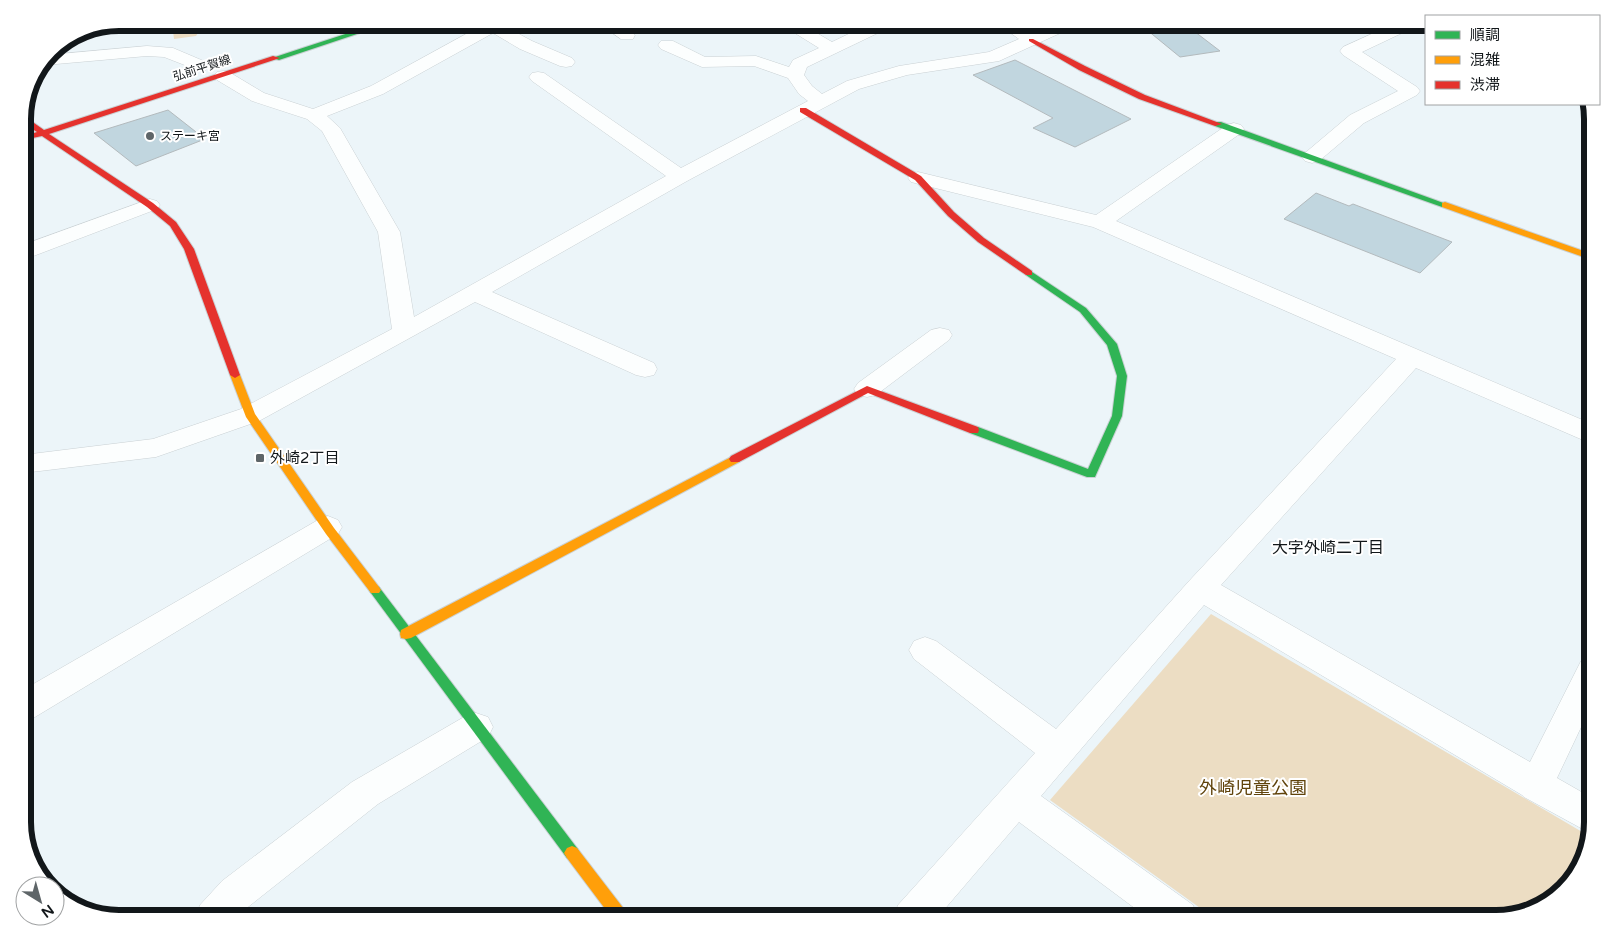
<svg xmlns="http://www.w3.org/2000/svg" width="1615" height="941" viewBox="0 0 1615 941" font-family="'Varela Round','Noto Sans JP',sans-serif">
<style>
.green{fill:#ecddc3}
.building{fill:#c1d6df;stroke:#b3babd}
.lines{fill:none;stroke-linecap:round;stroke-linejoin:round}
.street-casing{stroke:#cad1d4;stroke-width:1}
.fast-casing{stroke:#cad1d4;stroke-width:2}
.slow-casing{stroke:#cad1d4;stroke-width:2}
.jam-casing{stroke:#cad1d4;stroke-width:2}
.street{fill:#fcfefe;fill-rule:evenodd}
.fast{fill:#30b455;fill-rule:evenodd}
.slow{fill:#ff9f0a;fill-rule:evenodd}
.jam{fill:#e5322d;fill-rule:evenodd}
.poi-dot{fill:#5e6568;stroke:#fff;stroke-width:2}
.labels{text-anchor:middle;stroke-width:4;stroke-linejoin:round;paint-order:stroke}
.far-street-label{font-size:12px;fill:#12171a;stroke:#fff}
.far-poi-label{font-size:12px;fill:#12171a;stroke:#fff;text-anchor:start}
.poi-label{font-size:15px;fill:#12171a;stroke:#fff;text-anchor:start}
.neighbourhood-label{font-size:16px;fill:#12171a;stroke:#fff}
.near-park-label{font-size:18px;fill:#60430b;stroke:#fff}
.rim{fill:none;stroke:#12171a;stroke-width:6}
</style>
<rect width="100%" height="100%" fill="#ecf5f9"/>
<g class="green">
<path d="M178,23V22L205,23L196,36L174,39L173,31Z"/>
<path d="M1211,614L1589,836L1579,870L1544,906L1496,918H1214L1050,800Z"/>
</g>
<g class="building">
<path d="M1186,25L1220,51L1180,57L1147,30Z"/>
<path d="M1015,60L1131,119L1075,147L1033,128L1053,118L973,75Z"/>
<path d="M168,110L205,139L136,166L94,133Z"/>
<path d="M1316,193L1349,206L1353,204L1452,242L1420,273L1284,219Z"/>
</g>
<g class="lines">
<defs>
<g id="street">
<path d="M488,22H510L506,27L532,41L572,58L575,62L572,66L566,67L560,66L520,49L493,33L383,94L327,116L340,128L400,232L414,317L666,176L532,81L529,77L532,73L538,72L544,73L681,168L808,101L799,94L788,78L754,66L702,67L661,49L658,45L661,41H673L705,57L756,56L789,67L793,60L819,48L777,22H798L832,42L865,26V22H881L882,28L880,32L807,67L804,75L812,86L822,94L847,81L899,66L989,52L1019,39L995,22H1015L1032,33L1057,22H1080L1078,25L999,61L907,75L859,89L687,181L492,292L654,363L657,369L654,375L645,377L636,375L475,302L259,421L156,457L23,473V455L153,439L241,409L392,329L378,232L322,131L307,119L252,101L217,80L214,76L217,72L223,71L229,72L264,93L313,109L371,86Z"/>
<path d="M597,22H618L635,35L633,39H621Z"/>
<path d="M1398,22H1421L1419,25L1362,52L1417,87L1420,91L1417,95L1364,123L1319,161L1312,163L1305,161L1302,157L1305,153L1350,115L1398,91L1343,55L1340,51L1343,47Z"/>
<path d="M147,46L173,48L206,62L209,66L206,70L200,71L164,57L147,56L45,65L49,55Z"/>
<path d="M1234,123L1241,125L1244,129L1241,133L1116,221L1592,424V443L1583,440L1416,368L1221,585L1530,762L1581,661L1592,657V704L1557,778L1592,798V822L1590,833L1524,797L1522,795L1204,605L1041,796L1193,905L1198,918H1148L1019,822L937,918H893L898,905L1035,753L914,659L909,650L914,641L925,637L936,641L1056,729L1190,580L1396,359L1093,227L911,182L908,178L911,174L918,172L1096,215L1227,125Z"/>
<path d="M150,199L157,201L160,205L157,209L23,260V245Z"/>
<path d="M940,328L949,330L952,335L949,340L876,395L867,397L858,395L854,389L858,383L931,330Z"/>
<path d="M328,516L338,520L342,527L338,534L35,717L23,721V690L318,520Z"/>
<path d="M476,713L488,717L493,727L488,737L378,804L248,907L238,918H195L200,905L222,881L352,782L464,717Z"/>
</g>
<g id="fast">
<path d="M382,22H393L279,60L272,58Z"/>
<path d="M1215,122H1221L1449,205L1448,207H1442L1215,126Z"/>
<path d="M1029,270L1086,308L1117,344L1127,376L1122,416L1095,477H1087L970,433L969,430L970,427H978L1088,469L1112,416L1117,376L1107,345L1080,312L1026,275V271Z"/>
<path d="M375,585L379,587L577,848L580,853L577,858L572,860L567,858L371,593L369,590L371,587Z"/>
</g>
<g id="slow">
<path d="M1445,202L1592,254V260L1442,207V203Z"/>
<path d="M235,372L240,375L255,414L334,528L379,587L381,590L379,593H371L326,534L246,417L230,375Z"/>
<path d="M735,455L739,456L741,459L739,462L411,638L406,639L401,638L400,634L401,630Z"/>
<path d="M572,846L577,848L627,913L629,918H612L567,858L564,853L567,848Z"/>
</g>
<g id="jam">
<path d="M1029,39H1033L1085,66L1145,95L1222,124L1215,126L1139,99L1079,70L1029,41Z"/>
<path d="M273,56L280,58L49,134L153,203L176,222L194,249L240,375L235,378L230,375L184,249L170,226L147,207L42,136L28,139V135L37,132L23,123V118H27L44,130Z"/>
<path d="M800,108H806L921,176L954,212L984,238L1032,271V275H1026L978,242L948,216L915,180L800,112Z"/>
<path d="M867,386L978,427L979,430L978,433H970L868,393L739,462H731L729,459L731,456Z"/>
</g>
</defs>
<use href="#street" class="street-casing"/>
<use href="#fast" class="fast-casing"/>
<use href="#slow" class="slow-casing"/>
<use href="#jam" class="jam-casing"/>
<use href="#street" class="street"/>
<use href="#fast" class="fast"/>
<use href="#slow" class="slow"/>
<use href="#jam" class="jam"/>
</g>
<g class="poi-dot">
<circle cx="150" cy="136" r="5"/>
<rect x="255" y="453" width="10" height="10" rx="2.5"/>
</g>
<g class="labels">
<g class="far-street-label">
<text transform="translate(202 68) rotate(-18)" y="4">弘前平賀線</text>
</g>
<g class="far-poi-label">
<text x="160" y="140">ステーキ宮</text>
</g>
<g class="poi-label">
<text x="270" y="463">外崎2丁目</text>
</g>
<g class="neighbourhood-label">
<text x="1328" y="553">大字外崎二丁目</text>
</g>
<g class="near-park-label">
<text x="1253" y="794">外崎児童公園</text>
</g>
</g>
<path d="M0 0H1615V941H0ZM119 31H1496A88 88 0 0 1 1584 119V822A88 88 0 0 1 1496 910H119A88 88 0 0 1 31 822V119A88 88 0 0 1 119 31Z" fill="#fff" fill-rule="evenodd"/>
<path class="rim" d="M119 31H1496A88 88 0 0 1 1584 119V822A88 88 0 0 1 1496 910H119A88 88 0 0 1 31 822V119A88 88 0 0 1 119 31Z"/>
<rect x="1425" y="15" width="175" height="90" fill="#ffffff" stroke="#a0a2a3"/>
<rect x="1435" y="31" width="25" height="8" fill="#30b455" stroke="#a0a2a3"/>
<text x="1470" y="40" font-size="15" fill="#12171a">順調</text>
<rect x="1435" y="56" width="25" height="8" fill="#ff9f0a" stroke="#a0a2a3"/>
<text x="1470" y="65" font-size="15" fill="#12171a">混雑</text>
<rect x="1435" y="81" width="25" height="8" fill="#e5322d" stroke="#a0a2a3"/>
<text x="1470" y="90" font-size="15" fill="#12171a">渋滞</text>
<g transform="translate(40 901) rotate(143)"><circle r="24" fill="#ffffff" stroke="#a0a2a3"/>
<path d="M0-4L9 19L0 12L-9 19Z" fill="#5e6568"/>
<text y="-8" font-size="14" font-weight="bold" text-anchor="middle" fill="#12171a">N</text>
</g>
</svg>
